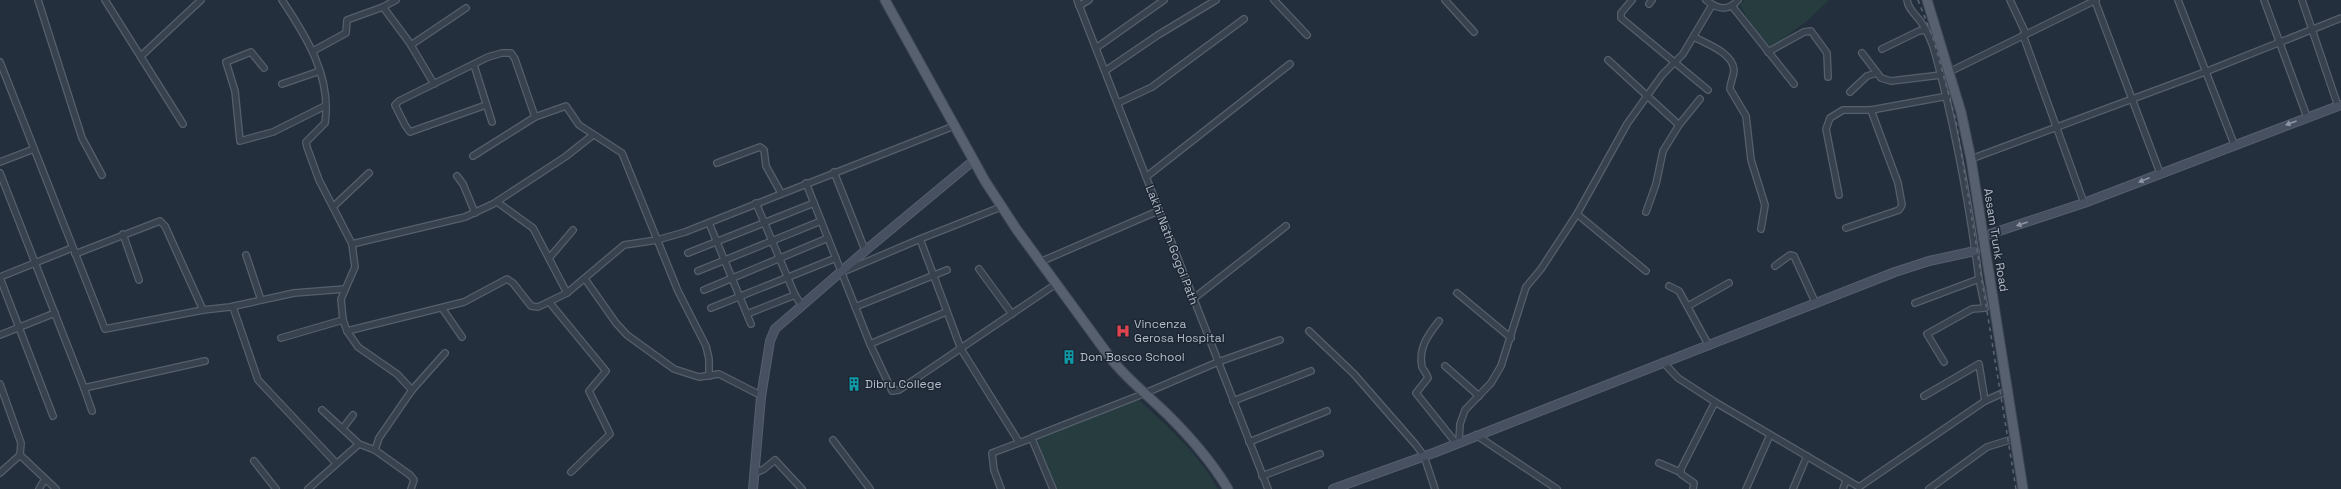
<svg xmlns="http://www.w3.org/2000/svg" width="2341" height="489" viewBox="0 0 2341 489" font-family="'Space Grotesk',sans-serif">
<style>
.green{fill:#263c3f}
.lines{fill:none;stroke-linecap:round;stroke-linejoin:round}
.street-casing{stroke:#565f6c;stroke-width:8}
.secondary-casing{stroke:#565f6c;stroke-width:10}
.primary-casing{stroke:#414a57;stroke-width:11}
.street{stroke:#38414e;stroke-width:5.5}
.secondary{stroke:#465061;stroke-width:8}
.primary{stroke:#56606e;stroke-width:9}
.rail{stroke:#5a6575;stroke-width:1.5;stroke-dasharray:4 4;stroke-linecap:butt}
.oneway{fill:#8e96a5}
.labels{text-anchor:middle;stroke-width:3;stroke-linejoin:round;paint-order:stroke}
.street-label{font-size:12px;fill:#b4bcc9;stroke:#1d2633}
.poi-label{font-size:12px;fill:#b4bcc9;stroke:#1d2633;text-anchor:start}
</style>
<rect width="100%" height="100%" fill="#242f3e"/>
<g class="green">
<path d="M1744,0H1829L1808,20L1771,48L1751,25L1740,5Z"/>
<path d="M1139,400C1168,427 1199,454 1218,489H1054L1036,435Z"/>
</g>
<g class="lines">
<defs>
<g id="street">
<path d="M38,0L82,138L102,175"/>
<path d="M105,0L183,124"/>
<path d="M282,0C306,36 332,77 325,123L306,142L307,147L319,180L352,244L355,267L341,299L343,320L347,331L358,347L397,374L412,390L379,438L375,450L410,475L414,480L411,489"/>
<path d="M1077,0L1268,489"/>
<path d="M1274,0L1307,35"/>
<path d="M1445,0L1474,32"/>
<path d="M1632,0L1621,13V18L1708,90"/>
<path d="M1706,0C1717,9 1728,12 1738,0"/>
<path d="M1907,0C1908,9 1916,15 1921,22C1927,31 1932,42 1935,53C1955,127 1969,202 1979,279L1915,303"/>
<path d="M2010,0L2026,34"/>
<path d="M2178,0L2234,144"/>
<path d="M2264,0L2307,117"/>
<path d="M2302,0L2338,106"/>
<path d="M2095,1L2160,173"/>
<path d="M1649,4L1652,0"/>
<path d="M1079,6L1089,0"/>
<path d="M1732,6L1794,84"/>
<path d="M383,7L396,0"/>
<path d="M2023,35L2084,203"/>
<path d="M1694,37C1707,44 1733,53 1734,70C1734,77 1730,82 1730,89L1746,116L1751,160L1765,205L1761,229"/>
<path d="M411,45L466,8"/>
<path d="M1096,48L1164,0"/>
<path d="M1882,49L1919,31L1926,30"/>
<path d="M313,51L346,33L347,20L383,7L409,42L434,84"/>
<path d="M1768,52L1804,32L1811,31L1827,53L1828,77"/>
<path d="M1862,53L1881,78L1891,81L1941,75"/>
<path d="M141,56L201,0"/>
<path d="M1608,60L1679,125L1663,151L1656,184L1646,212"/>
<path d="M0,62L105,329L203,310L230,307L294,293L345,289"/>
<path d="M474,65L492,122"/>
<path d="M264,68L251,52L226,62L235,91L240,141L273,132L325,106"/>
<path d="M1105,71L1158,35L1216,0"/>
<path d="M1949,72L2096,0"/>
<path d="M282,84L320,71"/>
<path d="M1850,92L1867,76L1877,73"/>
<path d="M1118,103L1152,87L1244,19"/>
<path d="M486,105L410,132L405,125L395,105L399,101L488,57L502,53H511L515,59L535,117L566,106L579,125L622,153L678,291L706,346L709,359V376"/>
<path d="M1679,125L1700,99"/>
<path d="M473,156L535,117"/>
<path d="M1971,159L2205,72L2341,18"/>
<path d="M0,162L34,149"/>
<path d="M717,163L760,147L764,150L766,166L781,193"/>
<path d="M834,172L865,250"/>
<path d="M0,173L84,388L205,361"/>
<path d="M457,176L463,184L475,213"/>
<path d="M1146,177L1290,64"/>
<path d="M806,183L870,344L892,391L899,390L1056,284"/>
<path d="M1839,195L1826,129L1830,118L1843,110H1871L1948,96"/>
<path d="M497,202L533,228L567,293"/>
<path d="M756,203L795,295L802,306"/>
<path d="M334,206L369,173"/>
<path d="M1577,214L1646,271"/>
<path d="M709,223L751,324"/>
<path d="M1846,228L1899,210L1902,205L1898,183L1871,110"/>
<path d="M123,234L139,280"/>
<path d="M920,239L961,349L1019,442"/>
<path d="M352,244L465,217L493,204L565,157L593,135"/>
<path d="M688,253L814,203"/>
<path d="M75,254L160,221L165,226L203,310"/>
<path d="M246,255L261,300"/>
<path d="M550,257L573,230"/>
<path d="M1040,262L1158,211"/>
<path d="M1775,266L1790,255L1794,256L1816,304"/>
<path d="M979,269L1012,314"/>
<path d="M698,271L821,221"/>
<path d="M845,271L920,239L1001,207"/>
<path d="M0,277L72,248"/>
<path d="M0,278L53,416"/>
<path d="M585,279L616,323L627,335L674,369L699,377L719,374L762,396"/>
<path d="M1669,286L1679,291L1709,346"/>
<path d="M704,290L828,238"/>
<path d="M1457,293L1511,338"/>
<path d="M1193,299L1286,226"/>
<path d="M550,303L606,371L589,391L610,434L571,472"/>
<path d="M1688,306L1729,283"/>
<path d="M233,307L258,380L336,463"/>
<path d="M855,307L947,270"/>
<path d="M442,308L462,337"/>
<path d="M711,308L836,258"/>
<path d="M747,314L795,295"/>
<path d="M1439,321C1428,335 1418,348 1422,367C1424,371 1427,374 1428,378L1416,393L1456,443"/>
<path d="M347,331L464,302L507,279L513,283L531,306L538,307L567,293L624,245L657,240L685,232L954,126"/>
<path d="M1309,331L1354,374L1416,445L1424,456L1435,489"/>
<path d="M0,335L55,313"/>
<path d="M281,338L343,320"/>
<path d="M870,344L946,312"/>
<path d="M1663,362L1678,378L1715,402L1859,487L1985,401L2009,390"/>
<path d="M1944,362L1927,334L1972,309L1985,308L1979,279"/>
<path d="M1445,366L1479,396"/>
<path d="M0,384L21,443L20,455L56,489"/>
<path d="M84,388L92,411"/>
<path d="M412,390L445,353"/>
<path d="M1924,396L1979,364L1985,401"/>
<path d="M1233,401L1311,371"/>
<path d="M322,410L359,444L375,450"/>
<path d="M343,428L353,415"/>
<path d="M1476,435L1557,489"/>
<path d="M833,440L870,489"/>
<path d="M1249,442L1327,411"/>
<path d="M1459,442L1460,424L1465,410L1491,383L1501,366L1526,287L1541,269L1577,214L1627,124L1662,75L1683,54L1712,5"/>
<path d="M254,461L276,489"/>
<path d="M1659,463L1680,472"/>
<path d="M0,473L20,455"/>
<path d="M755,473L764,469L775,460L802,489"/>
<path d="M1262,476L1320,454"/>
<path d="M39,489L45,479"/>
<path d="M308,489L359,444"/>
<path d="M1001,489L994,470L992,453L1032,438"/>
<path d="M1053,489L1032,439L1033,437L1143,394L1218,362L1280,340"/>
<path d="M1693,489L1694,483L1681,474V469L1715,402"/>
<path d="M1746,489L1770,435"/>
<path d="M1793,489L1807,456"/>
<path d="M1843,489L1846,481"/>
<path d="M1929,489L1987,447L2016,438"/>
</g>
<g id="secondary">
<path d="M1984,236L2084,203L2341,105"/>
<path d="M753,489L761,397L770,341L775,329L866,250L973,161"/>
<path d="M1333,489L1436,452L1895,272L1929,261L1975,251"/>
</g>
<g id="primary">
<path d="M885,0L985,181L1017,230L1112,360C1129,381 1150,397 1169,416C1191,438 1212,462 1228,489"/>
<path d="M1927,0L1961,112L1971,159L2023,489"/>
</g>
</defs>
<use href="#street" class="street-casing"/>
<use href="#secondary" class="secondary-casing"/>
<use href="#primary" class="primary-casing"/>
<use href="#street" class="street"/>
<use href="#secondary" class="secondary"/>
<use href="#primary" class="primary"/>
<path class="rail" d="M1918,0L1934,41L1956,121L2016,489"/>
</g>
<defs><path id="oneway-solid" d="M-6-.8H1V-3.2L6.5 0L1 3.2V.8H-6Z"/></defs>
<g class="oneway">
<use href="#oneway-solid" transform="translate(2291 123) rotate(160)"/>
<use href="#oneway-solid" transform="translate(2144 180) rotate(158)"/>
<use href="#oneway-solid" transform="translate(2022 224) rotate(161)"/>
</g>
<defs>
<symbol id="hospital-bare" viewBox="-9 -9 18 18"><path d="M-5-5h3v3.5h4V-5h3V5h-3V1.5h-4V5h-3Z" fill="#e0444e" stroke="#1d2633" stroke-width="2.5" paint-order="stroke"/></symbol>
<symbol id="building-bare" viewBox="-9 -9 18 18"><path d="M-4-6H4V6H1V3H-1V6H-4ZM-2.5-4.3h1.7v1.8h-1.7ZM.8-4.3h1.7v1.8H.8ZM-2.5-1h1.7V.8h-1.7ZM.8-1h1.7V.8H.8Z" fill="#0f9aa8" stroke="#1d2633" stroke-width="2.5" paint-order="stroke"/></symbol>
</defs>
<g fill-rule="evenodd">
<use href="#hospital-bare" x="1113" y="321" width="20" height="20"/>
<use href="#building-bare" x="1059" y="347" width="20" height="20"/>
<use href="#building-bare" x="844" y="374" width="20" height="20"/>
</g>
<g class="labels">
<g class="street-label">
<text transform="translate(1996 240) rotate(81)" y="4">Assam Trunk Road</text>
<text transform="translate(1172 245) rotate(69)" y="4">Lakhi Nath Gogoi Path</text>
</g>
<g class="poi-label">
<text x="1134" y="328">Vincenza<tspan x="1134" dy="14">Gerosa Hospital</tspan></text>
<text x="1080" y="361">Don Bosco School</text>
<text x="865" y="388">Dibru College</text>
</g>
</g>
</svg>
